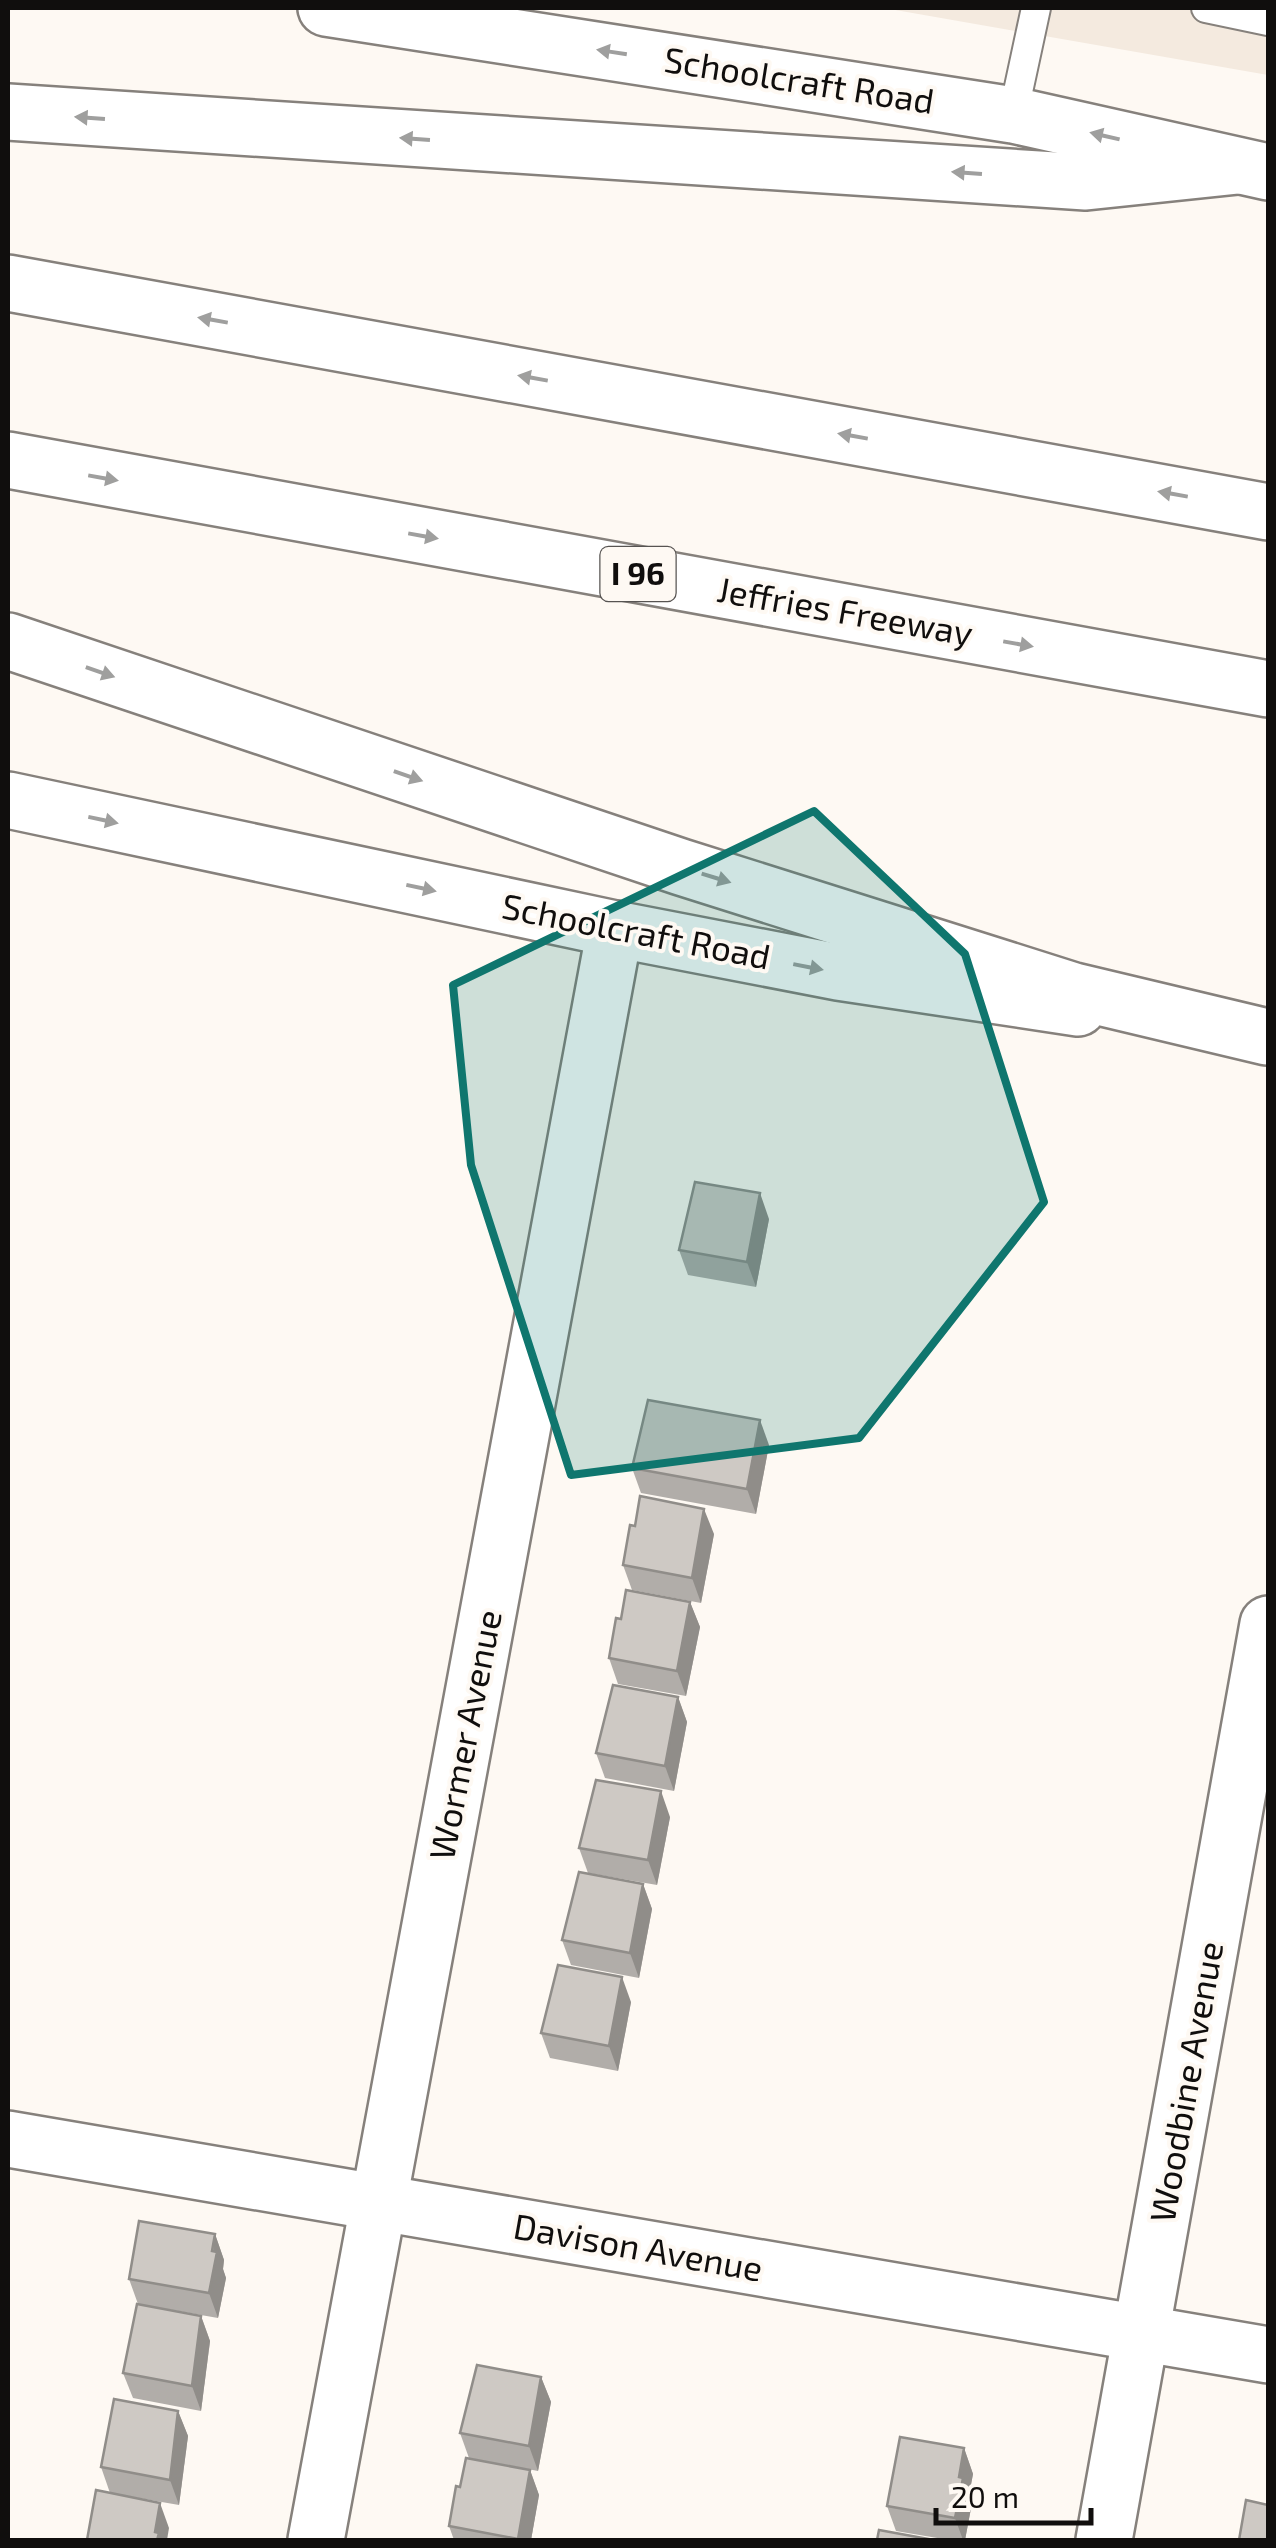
<svg xmlns="http://www.w3.org/2000/svg" width="1276" height="2548" viewBox="0 0 1276 2548" font-family="'Exo 2',sans-serif">
<style>
.built{fill:#f4eadf}
.lines{fill:none;stroke-linecap:round;stroke-linejoin:round}
.lane-casing{stroke:#86817c;stroke-width:32}
.street-casing{stroke:#86817c;stroke-width:60}
.secondary-casing{stroke:#86817c;stroke-width:60}
.highway-casing{stroke:#86817c;stroke-width:60}
.lane{stroke:#fff;stroke-width:28}
.street{stroke:#fff;stroke-width:55}
.secondary{stroke:#fff;stroke-width:55}
.highway{stroke:#fff;stroke-width:55}
.wall{fill:#b1ada9}
.shaded-wall{fill:#908d89}
.building{fill:#cec9c4;stroke:#908d89;stroke-width:2.5}
.oneway{fill:#9f9f9e}
.marked{fill:#0f766e;fill-opacity:0.2;stroke:#0f766e;stroke-width:8;stroke-linejoin:round}
.labels{text-anchor:middle;stroke-width:8;stroke-linejoin:round;paint-order:stroke}
.shield{fill:#fef9f3;stroke:#575452;stroke-width:2.5}
.shield-label{font-size:32px;font-weight:bold;fill:#100e0d}
.street-label{font-size:35px;fill:#100e0d;stroke:#fef9f3}
</style>
<rect width="100%" height="100%" fill="#fef9f3"/>
<path class="built" d="M884,8H1268V75Z"/>
<g class="lines">
<defs>
<g id="lane">
<path d="M1206,8L1268,21"/>
<path d="M1013,115L1036,8"/>
</g>
<g id="street">
<path d="M8,2139L1268,2355"/>
<path d="M316,2540L615,929"/>
<path d="M1104,2540L1268,1624"/>
</g>
<g id="secondary">
<path d="M326,8L1013,115L1268,172"/>
<path d="M8,800L615,929L838,972L1078,1008"/>
</g>
<g id="highway">
<path d="M8,112L1086,182L1238,166"/>
<path d="M8,283L1268,512"/>
<path d="M8,460L1268,689"/>
<path d="M8,641L681,867L1074,991L1267,1037"/>
</g>
</defs>
<use href="#lane" class="lane-casing"/>
<use href="#street" class="street-casing"/>
<use href="#secondary" class="secondary-casing"/>
<use href="#highway" class="highway-casing"/>
<use href="#lane" class="lane"/>
<use href="#street" class="street"/>
<use href="#secondary" class="secondary"/>
<use href="#highway" class="highway"/>
</g>
<g class="wall">
<path d="M769,1219L756,1287L688,1275L679,1250Z"/>
<path d="M769,1445L756,1514L641,1493L632,1468Z"/>
<path d="M714,1534L701,1603L632,1590L623,1565Z"/>
<path d="M690,1602L700,1627L686,1696L618,1684L609,1658L621,1619Z"/>
<path d="M678,1697L687,1722L674,1791L605,1778L596,1753Z"/>
<path d="M670,1817L657,1885L588,1873L579,1848Z"/>
<path d="M643,1884L652,1909L639,1978L571,1965L562,1940Z"/>
<path d="M631,2002L618,2071L550,2058L541,2033Z"/>
<path d="M215,2234L224,2260L223,2269L226,2278L218,2318L138,2304L129,2279Z"/>
<path d="M201,2316L210,2341L201,2411L133,2398L123,2373Z"/>
<path d="M541,2377L551,2402L538,2471L469,2458L460,2433Z"/>
<path d="M178,2411L188,2436L179,2505L110,2493L101,2467Z"/>
<path d="M964,2448L973,2474L969,2495L972,2503L965,2540H949L896,2531L887,2506Z"/>
<path d="M530,2470L539,2495L531,2540H454L449,2526L460,2487Z"/>
</g>
<g class="shaded-wall">
<path d="M760,1193L769,1219L756,1287L747,1262Z"/>
<path d="M760,1420L769,1445L756,1514L747,1489Z"/>
<path d="M704,1509L714,1534L701,1603L692,1578Z"/>
<path d="M690,1602L700,1627L686,1696L677,1671Z"/>
<path d="M678,1697L687,1722L674,1791L665,1766Z"/>
<path d="M661,1791L670,1817L657,1885L648,1860Z"/>
<path d="M643,1884L652,1909L639,1978L630,1953Z"/>
<path d="M622,1977L631,2002L618,2071L609,2046Z"/>
<path d="M215,2234L224,2260L223,2269L226,2278L218,2318L209,2293Z"/>
<path d="M201,2316L210,2341L201,2411L192,2386Z"/>
<path d="M541,2377L551,2402L538,2471L529,2446Z"/>
<path d="M178,2411L188,2436L179,2505L170,2480Z"/>
<path d="M964,2448L973,2474L969,2495L972,2503L965,2540H963L955,2518L959,2477Z"/>
<path d="M530,2470L539,2495L531,2540H518Z"/>
<path d="M160,2503L169,2528L167,2540H157L155,2532Z"/>
</g>
<g class="building">
<path d="M695,1182L760,1193L747,1262L679,1250Z"/>
<path d="M648,1400L760,1420L747,1489L632,1468Z"/>
<path d="M640,1496L704,1509L692,1578L623,1565L630,1525L635,1526Z"/>
<path d="M626,1590L690,1602L677,1671L609,1658L616,1618L621,1619Z"/>
<path d="M613,1685L678,1697L665,1766L596,1753Z"/>
<path d="M596,1780L661,1791L648,1860L579,1848Z"/>
<path d="M579,1872L643,1884L630,1953L562,1940Z"/>
<path d="M558,1965L622,1977L609,2046L541,2033Z"/>
<path d="M139,2221L215,2234L212,2251L217,2252L209,2293L129,2279Z"/>
<path d="M137,2304L201,2316L192,2386L123,2373Z"/>
<path d="M477,2365L541,2377L529,2446L460,2433Z"/>
<path d="M114,2399L178,2411L170,2480L101,2467Z"/>
<path d="M900,2437L964,2448L959,2477L963,2478L955,2518L887,2506Z"/>
<path d="M466,2458L530,2470L518,2539L449,2526L456,2486L460,2487Z"/>
<path d="M96,2490L160,2503L155,2532L159,2533L157,2540H87Z"/>
<path d="M1246,2500L1268,2505V2540H1239Z"/>
<path d="M879,2530L934,2540H877Z"/>
</g>
<defs><path id="oneway-solid" d="M-6-.8H1V-3.2L6.5 0L1 3.2V.8H-6Z" transform="scale(2.5)"/></defs>
<g class="oneway">
<use href="#oneway-solid" transform="translate(612 52) rotate(-171)"/>
<use href="#oneway-solid" transform="translate(90 118) rotate(-176)"/>
<use href="#oneway-solid" transform="translate(1105 136) rotate(-167)"/>
<use href="#oneway-solid" transform="translate(415 139) rotate(-176)"/>
<use href="#oneway-solid" transform="translate(967 173) rotate(-176)"/>
<use href="#oneway-solid" transform="translate(213 320) rotate(-170)"/>
<use href="#oneway-solid" transform="translate(533 378) rotate(-170)"/>
<use href="#oneway-solid" transform="translate(853 436) rotate(-170)"/>
<use href="#oneway-solid" transform="translate(103 478) rotate(10)"/>
<use href="#oneway-solid" transform="translate(1173 494) rotate(-170)"/>
<use href="#oneway-solid" transform="translate(423 536) rotate(10)"/>
<use href="#oneway-solid" transform="translate(1018 644) rotate(10)"/>
<use href="#oneway-solid" transform="translate(100 672) rotate(19)"/>
<use href="#oneway-solid" transform="translate(408 776) rotate(19)"/>
<use href="#oneway-solid" transform="translate(103 820) rotate(12)"/>
<use href="#oneway-solid" transform="translate(716 878) rotate(17)"/>
<use href="#oneway-solid" transform="translate(421 888) rotate(12)"/>
<use href="#oneway-solid" transform="translate(808 967) rotate(11)"/>
</g>
<path class="marked" d="M814,811L965,954L1044,1202L859,1438L571,1475L471,1165L453,985Z"/>
<g class="labels">
<rect class="shield" x="600.5" y="547" width="75" height="54" rx="8"/>
<g class="shield-label">
<text x="638" y="585">I 96</text>
</g>
<g class="street-label">
<text transform="translate(799 81) rotate(9)" y="12">Schoolcraft Road</text>
<text transform="translate(845 612) rotate(10)" y="12">Jeffries Freeway</text>
<text transform="translate(636 932) rotate(11)" y="12">Schoolcraft Road</text>
<text transform="translate(466 1735) rotate(-79)" y="12">Wormer Avenue</text>
<text transform="translate(1187 2082) rotate(-80)" y="12">Woodbine Avenue</text>
<text transform="translate(638 2248) rotate(10)" y="12">Davison Avenue</text>
</g>
</g>
<rect width="1276" height="2548" fill="none" stroke="#100e0d" stroke-width="20"/>
<path d="M936 2508v15h155v-15" fill="none" stroke="#100e0d" stroke-width="5"/>
<text x="951" y="2508" font-size="30" fill="#100e0d" stroke="#fef9f3" stroke-width="8" paint-order="stroke">20 m</text>
</svg>
